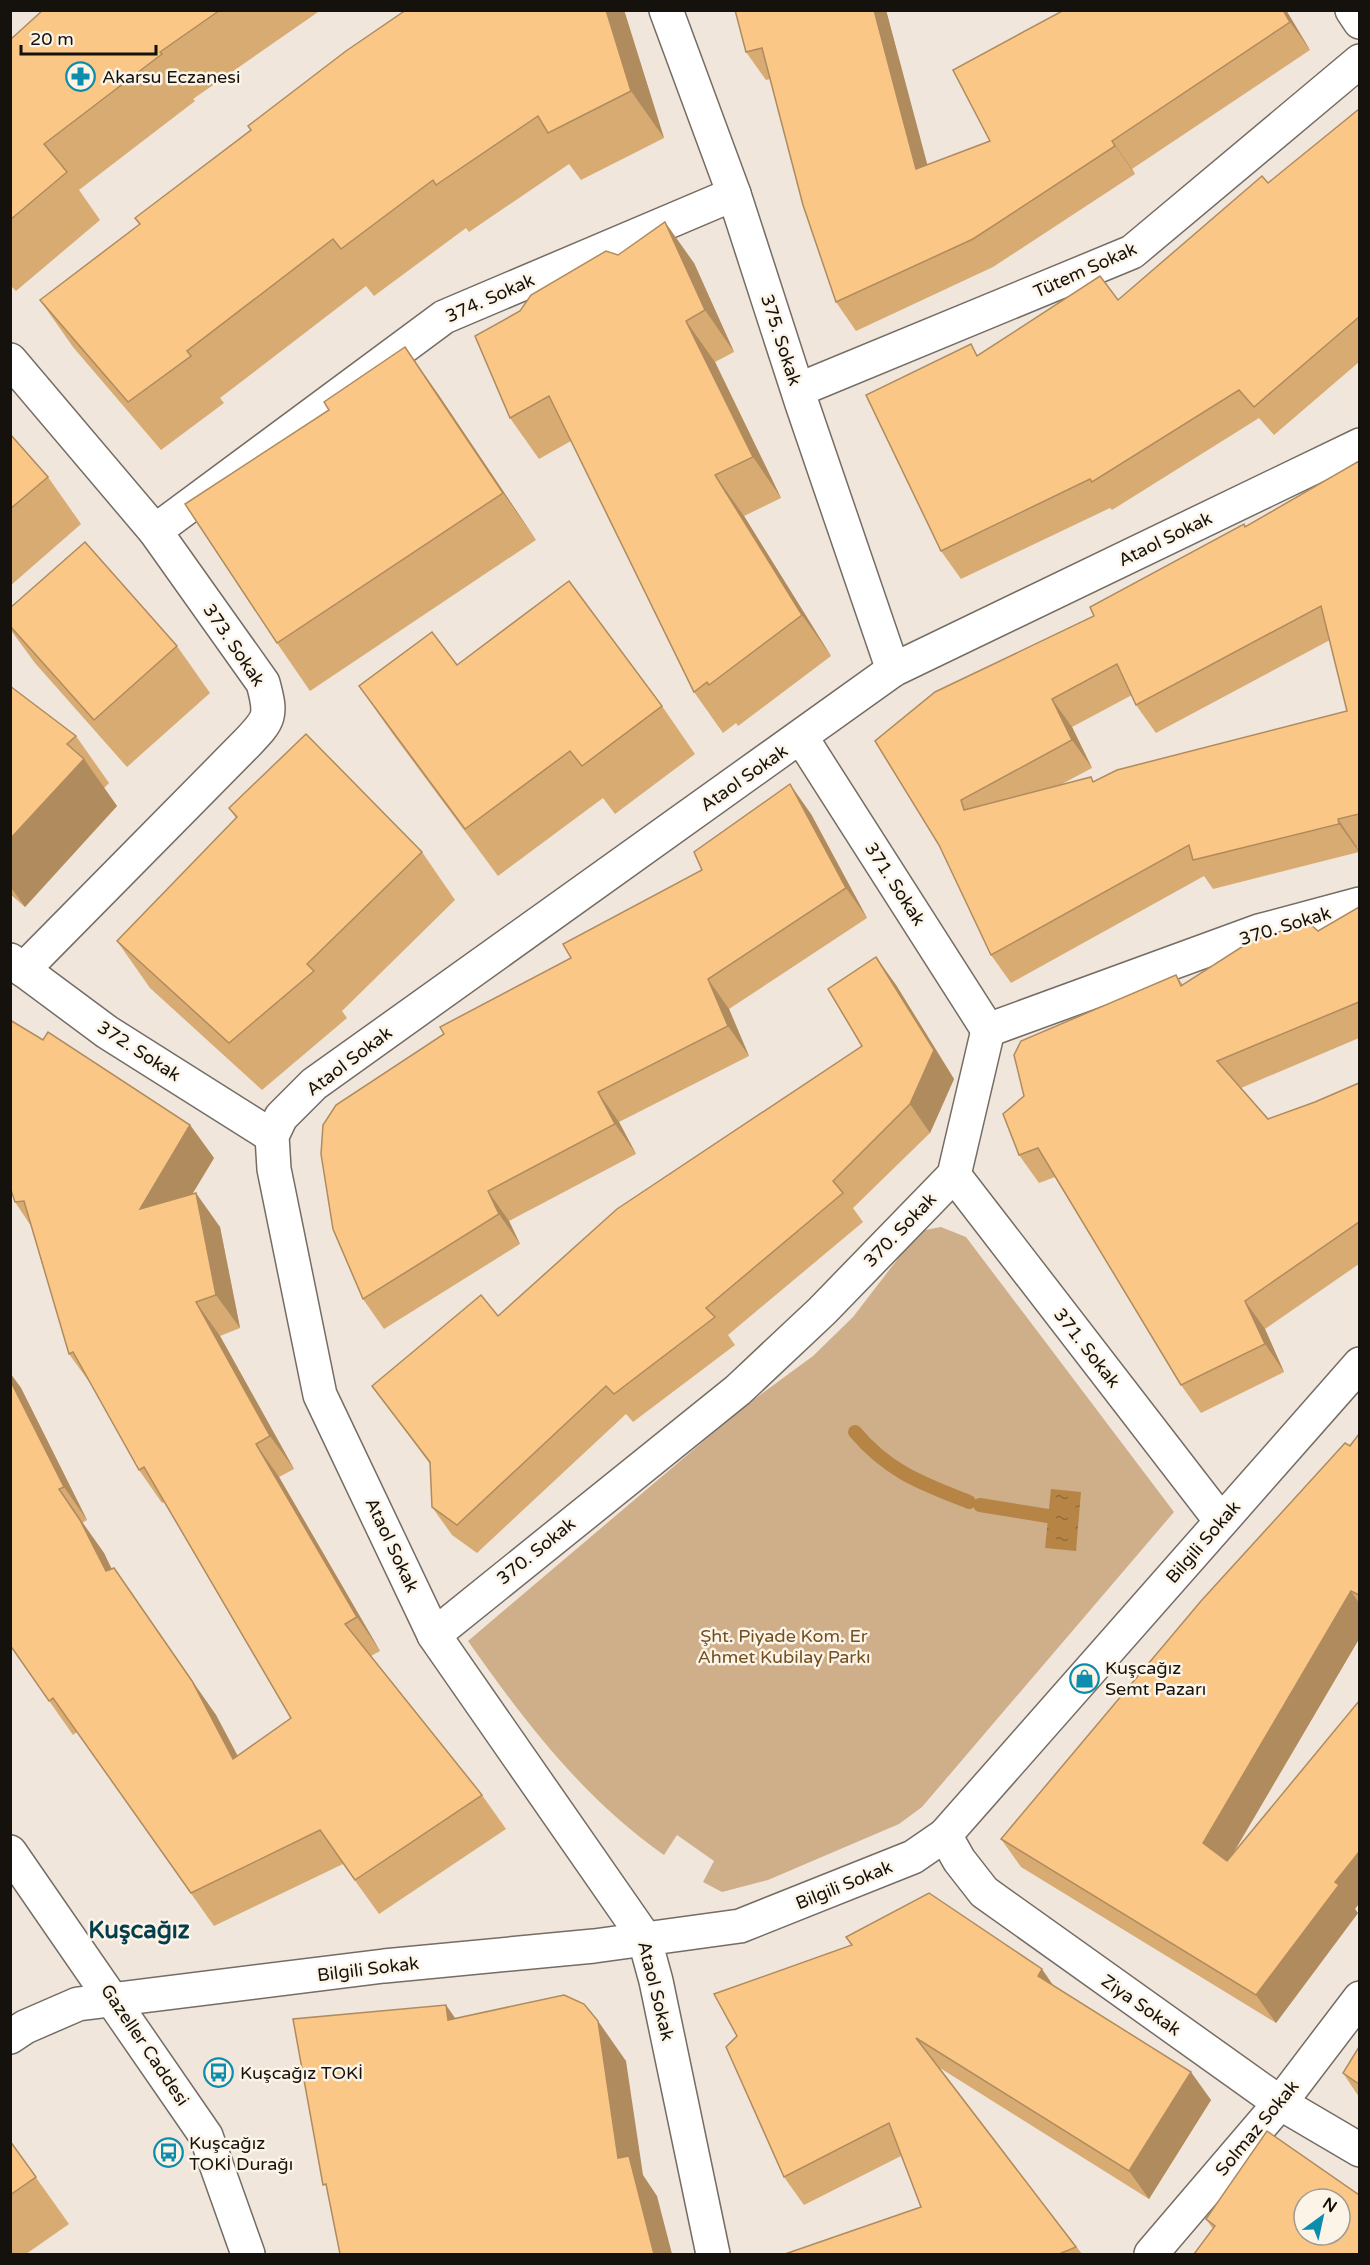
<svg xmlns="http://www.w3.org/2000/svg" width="1370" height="2265" viewBox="0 0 1370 2265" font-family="'Varela Round',sans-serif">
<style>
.park{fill:#ceaf8a}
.water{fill:url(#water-ripples)}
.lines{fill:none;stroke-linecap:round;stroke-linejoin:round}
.stream{stroke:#b68546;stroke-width:14}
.minor-casing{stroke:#756c63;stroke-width:36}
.tertiary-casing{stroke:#756c63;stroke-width:36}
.minor{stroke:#fff;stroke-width:33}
.tertiary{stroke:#fff;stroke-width:33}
.wall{fill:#d8ab73;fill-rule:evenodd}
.shaded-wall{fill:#b08b5e}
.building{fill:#fbc786;stroke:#b08b5e;stroke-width:1.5;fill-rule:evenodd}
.labels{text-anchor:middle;stroke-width:5;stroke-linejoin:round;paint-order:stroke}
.poi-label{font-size:18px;fill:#15120e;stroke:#fdf4e8;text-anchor:start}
.street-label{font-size:18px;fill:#15120e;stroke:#fdf4e8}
.park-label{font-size:18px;fill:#724f20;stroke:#fdf4e8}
.district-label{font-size:24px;font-weight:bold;fill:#043e4d;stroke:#fdf4e8}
</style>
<defs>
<pattern id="water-ripples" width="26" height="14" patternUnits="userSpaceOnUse" patternTransform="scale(1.5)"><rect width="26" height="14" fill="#b68546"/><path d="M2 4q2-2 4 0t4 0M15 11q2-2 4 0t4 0" fill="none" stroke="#936b39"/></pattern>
</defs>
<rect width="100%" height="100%" fill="#f0e6db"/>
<path class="park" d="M941,1227L966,1237L1174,1512L922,1807L899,1824L768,1880L722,1892L703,1882L714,1861L677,1835L664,1855C583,1798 525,1722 468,1641L745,1406L813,1356L853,1317L910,1243L925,1230Z"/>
<path class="water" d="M1051,1489L1081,1492L1076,1551L1045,1548Z"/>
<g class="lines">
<g class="stream">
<path d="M855,1432C889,1472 921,1483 969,1502"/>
<path d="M980,1505L1048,1516"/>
</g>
<defs>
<g id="minor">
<path d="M666,10L734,194L802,404L893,670"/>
<path d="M1352,10L1360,22"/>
<path d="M10,360L155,531L263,683C272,716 270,719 247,743L23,970"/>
<path d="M798,390L1132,252L1360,61"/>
<path d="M155,531L444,317L734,194"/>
<path d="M801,737L988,1030"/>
<path d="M10,960L107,1032L272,1136"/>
<path d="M954,1175L1221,1521"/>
<path d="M434,1635L738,1390L822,1311L954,1175L988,1030L1259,931L1360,904"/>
<path d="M945,1835L959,1860L984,1892L1280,2103L1360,2150"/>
<path d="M10,2037L25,2027L78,2004L384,1966L594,1946L740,1926L913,1857L945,1835L1360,1364"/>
<path d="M713,2254L656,1981L644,1937L434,1635L320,1395L274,1169L272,1136L281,1117L314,1084L893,670L1360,445"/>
<path d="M1151,2254L1280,2103L1360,1998"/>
</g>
<path id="tertiary" d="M10,1852L206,2136L248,2254"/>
</defs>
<use href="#minor" class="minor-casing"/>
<use href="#tertiary" class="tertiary-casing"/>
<use href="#minor" class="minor"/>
<use href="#tertiary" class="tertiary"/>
</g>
<g class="wall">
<path d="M43,10H321L193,99L195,101L79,190L100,220L16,291L10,285V40Z"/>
<path d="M624,10L664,138L581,180L569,164L469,232L466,228L374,296L366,286L220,398L224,403L161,450L73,347L40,300Z"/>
<path d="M886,10L927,165L990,141L1286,10L1310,50L1132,169L1135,174L993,267L856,331L836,302L770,79L766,80L746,52Z"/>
<path d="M1359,109V362L1274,435L1259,418L1112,510L1110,508L961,579L941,551L979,355L1118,300L1268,183Z"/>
<path d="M618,255L694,263L734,352L715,362L781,498L744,516L831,656L738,726L736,723L723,733L694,692L571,441L539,459L510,418Z"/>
<path d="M438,394L536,540L310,691L277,643Z"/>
<path d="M10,434L48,477L81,524L10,586Z"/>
<path d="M1359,461V847H1357L1359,852L1213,889L1204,876L1011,983L991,955L939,845L875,741L1094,616L1245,527ZM1330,640L1347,711L1094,782L1060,785L1092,768L1072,727L1132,695L1136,705L1156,733Z"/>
<path d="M10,608L177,646L210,693L127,767L35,663L10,629Z"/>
<path d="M457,665L662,706L695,754L615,814L603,798L498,876L392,733L359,686Z"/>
<path d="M10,686L76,736L109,783L104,788L117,806L25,907L10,894Z"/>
<path d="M229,808L422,852L455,900L342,1011L347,1018L262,1090L150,988L117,941L236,818Z"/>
<path d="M811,814L867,918L729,1009L749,1056L619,1122L636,1154L509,1221L520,1244L384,1329L363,1299L444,1034Z"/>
<path d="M1359,907V1038L1241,1088L1268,1119L1315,1102L1359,1083V1264L1265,1329L1284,1372L1201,1413L1181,1385L1055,1177L1039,1183L1019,1155L1024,1096L1176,975L1183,985L1318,931Z"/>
<path d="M876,957L896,985L954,1079L930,1133L853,1208L863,1222L728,1335L735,1345L633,1422L626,1414L477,1553L452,1535L432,1507L430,1464L372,1386L498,1316L862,1046Z"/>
<path d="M43,1040L190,1125L214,1158L192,1194L220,1227L240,1328L220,1336L294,1469L279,1477L380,1651L371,1656L482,1795L506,1829L379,1914L343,1864L214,1926L77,1732L73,1735L10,1645V1373L21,1388L87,1520L82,1523L104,1553L111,1569L216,1715L238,1756L291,1718L165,1502L162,1503L139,1470L93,1387L69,1354L31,1226L15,1202Z"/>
<path d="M1359,1434V1639L1234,1852L1355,1909L1358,1913L1276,2023L1021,1867L1001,1839Z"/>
<path d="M1053,1985L1211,2100L1149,2199L940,2068L1082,2254H785L921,2207L901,2156L804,2205L784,2177L726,2047Z"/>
<path d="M1359,2047V2097L1343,2073Z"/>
<path d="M10,2141L69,2224L26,2254H10Z"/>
<path d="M1359,2195L1213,2229L1206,2219Z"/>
</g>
<g class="shaded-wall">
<path d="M606,10H624L664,138L631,91Z"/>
<path d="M874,10H886L936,197L916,169Z"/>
<path d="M1283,10H1286L1310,50L1290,22Z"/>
<path d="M1112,141L1132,169L1135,174L1115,146Z"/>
<path d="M665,222L694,263L734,352L705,310Z"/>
<path d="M686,321L715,362L781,498L753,457Z"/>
<path d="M405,347L438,394L536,540L503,493Z"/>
<path d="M715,475L744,516L831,656L802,615Z"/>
<path d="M1052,699L1072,727L1092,768L1072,740Z"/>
<path d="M84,759L117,806L25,907L10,886V839Z"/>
<path d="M790,784L811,814L867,918L846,888Z"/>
<path d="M1338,819L1357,847L1359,852L1339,824Z"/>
<path d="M876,957L896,985L954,1079L930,1133L910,1104Z"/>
<path d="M708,979L729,1009L749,1056L728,1026Z"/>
<path d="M598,1092L619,1122L636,1154L615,1124Z"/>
<path d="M190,1125L214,1158L163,1243L140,1209Z"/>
<path d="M488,1191L509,1221L520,1244L499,1214Z"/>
<path d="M196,1193L220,1227L240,1328L216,1295Z"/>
<path d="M1245,1301L1265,1329L1284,1372L1265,1344Z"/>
<path d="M196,1302L220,1336L294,1469L270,1436Z"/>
<path d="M10,1373L21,1388L87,1520L64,1487L10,1380Z"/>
<path d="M256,1444L279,1477L380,1651L357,1617Z"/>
<path d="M59,1489L104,1553L129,1604L106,1571Z"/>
<path d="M114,1568L216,1715L257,1793L233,1759Z"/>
<path d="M1351,1591L1359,1603V1639L1222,1872L1203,1843Z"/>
<path d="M1359,1852V1904L1355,1909L1358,1913L1276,2023L1256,1995L1335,1882Z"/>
<path d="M1042,1969L1062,1998L1038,1976Z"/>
<path d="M446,2005L474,2045L448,2020Z"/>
<path d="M598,2021L626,2061L643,2175L657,2196L672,2254H654L618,2158Z"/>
<path d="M1191,2072L1211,2100L1149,2199L1129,2171Z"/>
</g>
<g class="building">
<path d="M43,10H220L160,52L162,54L44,144L67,172L10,220V40Z"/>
<path d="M406,10H606L631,91L548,133L538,116L436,185L433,180L341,249L333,239L187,351L191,356L128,402L40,300L140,224L135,218L251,130L248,126L346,51Z"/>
<path d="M735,10H874L916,169L990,141L953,70L1064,10H1283L1290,22L1112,141L1115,146L973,239L836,302L803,205L762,48L746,52Z"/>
<path d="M1359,109V317L1254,407L1239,390L1092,482L1090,479L941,551L866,395L971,344L977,356L1100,276L1118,300L1262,176L1268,183Z"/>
<path d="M665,222L705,310L686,321L753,457L715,475L802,615L709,685L707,682L694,692L549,396L510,418L475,336L520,311L531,295L606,251L618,255Z"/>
<path d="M405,347L503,493L277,643L185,504L329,410L324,402Z"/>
<path d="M10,434L48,477L10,509Z"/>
<path d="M1359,461V814L1338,819L1339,824L1193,860L1189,845L991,955L939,845L875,741L935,692L1094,616L1090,607L1244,524L1245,527ZM1321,606L1347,711L1117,770L1093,782L1091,777L964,810L961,800L1072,740L1052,699L1117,664L1136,705Z"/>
<path d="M85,542L177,646L94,720L10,626V608Z"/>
<path d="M569,581L662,706L582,766L570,751L465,829L359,686L432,632L457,665Z"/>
<path d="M10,686L76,736L67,744L84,759L10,839Z"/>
<path d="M306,734L422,852L307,964L314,971L229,1043L117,941L237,817L229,808Z"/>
<path d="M790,784L846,888L708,979L728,1026L598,1092L615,1124L488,1191L499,1214L363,1299L333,1229L321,1154L323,1125L336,1105L444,1034L440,1027L571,958L563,944L702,870L694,852Z"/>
<path d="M1359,907V1002L1217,1061L1268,1119L1315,1102L1359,1083V1222L1245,1301L1265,1344L1181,1385L1038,1148L1019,1155L1003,1114L1024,1096L1014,1055L1021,1041L1176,975L1181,986L1251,941L1308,922L1318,931Z"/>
<path d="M876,957L934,1050L910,1104L833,1181L843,1193L706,1308L715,1317L614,1394L606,1386L457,1525L432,1507L430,1462L372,1386L481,1295L498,1316L617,1209L862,1046L828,989Z"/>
<path d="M10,1020L43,1040L48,1032L190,1125L140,1209L196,1193L216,1295L196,1302L270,1436L256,1444L357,1617L345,1624L482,1795L355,1880L320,1830L191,1893L53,1698L49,1701L10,1645V1380L64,1487L59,1489L80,1520L106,1571L114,1568L192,1681L233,1759L291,1718L144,1467L139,1470L73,1352L69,1354L24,1201L15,1202L10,1187Z"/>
<path d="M1359,1434V1595L1351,1591L1203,1843L1227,1861L1359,1701V1852L1335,1882L1339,1885L1256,1995L1001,1839L1201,1601L1345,1443L1350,1446Z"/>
<path d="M929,1893L1042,1969L1038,1976L1191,2072L1129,2171L916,2038L1076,2247L1059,2254H785L921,2207L889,2123L784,2177L726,2047L737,2036L714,1994L852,1945L846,1937Z"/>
<path d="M564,1995L584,2004L598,2021L618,2158L629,2156L654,2254H340L326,2184L323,2185L293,2019L446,2005L448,2020Z"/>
<path d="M1359,2047V2084L1343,2073Z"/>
<path d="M1267,2131L1359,2195V2254H1194L1215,2226L1206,2219ZM1304,2199H1340V2235H1304Z"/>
<path d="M10,2141L36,2177L10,2195Z"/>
</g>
<defs>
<symbol id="pharmacy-ring" viewBox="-11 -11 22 22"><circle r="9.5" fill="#fdf4e8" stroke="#0c8dad" stroke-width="1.5"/><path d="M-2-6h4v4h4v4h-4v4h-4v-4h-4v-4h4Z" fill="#0c8dad"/></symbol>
<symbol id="shop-ring" viewBox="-11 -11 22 22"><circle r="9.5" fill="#fdf4e8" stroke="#0c8dad" stroke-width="1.5"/><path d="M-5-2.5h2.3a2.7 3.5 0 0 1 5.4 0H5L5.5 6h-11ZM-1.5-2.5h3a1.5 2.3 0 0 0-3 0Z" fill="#0c8dad"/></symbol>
<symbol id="bus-ring" viewBox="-11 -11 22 22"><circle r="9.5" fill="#fdf4e8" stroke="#0c8dad" stroke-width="1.5"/><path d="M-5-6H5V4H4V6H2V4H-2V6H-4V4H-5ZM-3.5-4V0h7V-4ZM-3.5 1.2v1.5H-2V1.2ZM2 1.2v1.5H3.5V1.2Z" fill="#0c8dad"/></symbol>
</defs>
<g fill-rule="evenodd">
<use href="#pharmacy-ring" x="64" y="60" width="33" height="33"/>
<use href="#shop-ring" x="1068" y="1662" width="33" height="33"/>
<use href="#bus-ring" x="202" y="2056" width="33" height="33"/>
<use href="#bus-ring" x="152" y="2136" width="33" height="33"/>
</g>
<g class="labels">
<g class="poi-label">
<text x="102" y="83">Akarsu Eczanesi</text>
<text x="1105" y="1674">Kuşcağız<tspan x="1105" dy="21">Semt Pazarı</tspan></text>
<text x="240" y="2079">Kuşcağız TOKİ</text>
<text x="189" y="2149">Kuşcağız<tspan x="189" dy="21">TOKİ Durağı</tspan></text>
</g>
<g class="street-label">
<text transform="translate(1085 270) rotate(-24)" y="6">Tütem Sokak</text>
<text transform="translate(490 298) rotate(-24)" y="6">374. Sokak</text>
<text transform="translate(781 340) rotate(72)" y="6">375. Sokak</text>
<text transform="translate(1165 539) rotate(-26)" y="6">Ataol Sokak</text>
<text transform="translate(234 645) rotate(56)" y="6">373. Sokak</text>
<text transform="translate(744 778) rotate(-35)" y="6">Ataol Sokak</text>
<text transform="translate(895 884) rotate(57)" y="6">371. Sokak</text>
<text transform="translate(1285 926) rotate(-17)" y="6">370. Sokak</text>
<text transform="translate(139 1051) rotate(33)" y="6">372. Sokak</text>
<text transform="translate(349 1061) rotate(-37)" y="6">Ataol Sokak</text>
<text transform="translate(900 1230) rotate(-46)" y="6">370. Sokak</text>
<text transform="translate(1087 1348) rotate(52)" y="6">371. Sokak</text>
<text transform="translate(1203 1542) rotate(-49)" y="6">Bilgili Sokak</text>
<text transform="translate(392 1545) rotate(65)" y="6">Ataol Sokak</text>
<text transform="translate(536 1551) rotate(-39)" y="6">370. Sokak</text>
<text transform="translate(844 1885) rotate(-22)" y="6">Bilgili Sokak</text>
<text transform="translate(368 1969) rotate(-7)" y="6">Bilgili Sokak</text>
<text transform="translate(656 1991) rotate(76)" y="6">Ataol Sokak</text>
<text transform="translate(1141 2005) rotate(35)" y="6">Ziya Sokak</text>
<text transform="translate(145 2045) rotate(56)" y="6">Gazeller Caddesi</text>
<text transform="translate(1257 2128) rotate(-50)" y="6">Solmaz Sokak</text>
</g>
<g class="park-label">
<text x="784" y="1642">Şht. Piyade Kom. Er<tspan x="784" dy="21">Ahmet Kubilay Parkı</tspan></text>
</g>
<g class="district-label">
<text x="139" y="1938">Kuşcağız</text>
</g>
</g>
<rect width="1370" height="2265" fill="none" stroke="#15120e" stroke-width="24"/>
<g transform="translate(1322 2217) rotate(33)"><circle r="28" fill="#fdf4e8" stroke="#a09a91" stroke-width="1.5"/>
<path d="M0-4.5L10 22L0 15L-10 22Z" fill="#0c8dad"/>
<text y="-9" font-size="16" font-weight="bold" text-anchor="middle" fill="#15120e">N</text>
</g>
<path d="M21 45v9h135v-9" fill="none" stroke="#15120e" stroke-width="3"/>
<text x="30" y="45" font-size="18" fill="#15120e" stroke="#fdf4e8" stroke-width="4.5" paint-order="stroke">20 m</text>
</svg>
